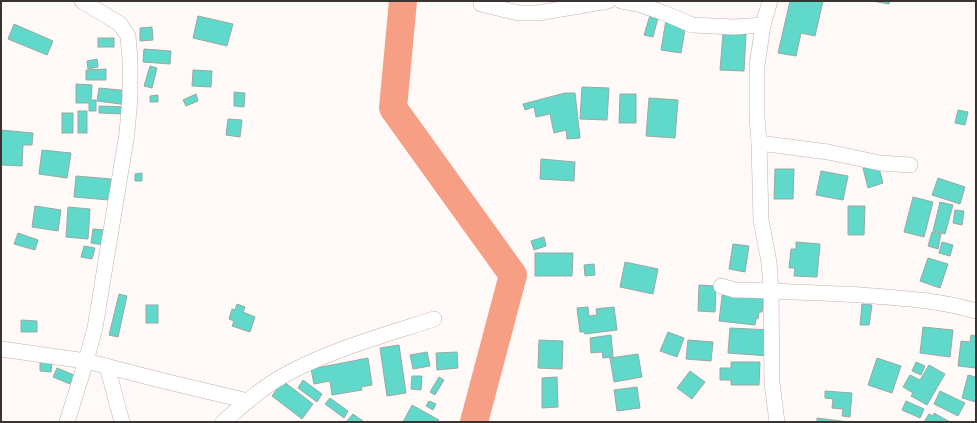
<svg xmlns="http://www.w3.org/2000/svg" width="977" height="423" viewBox="0 0 977 423" font-family="Roboto,sans-serif">
<style>
.lines{fill:none;stroke-linecap:round;stroke-linejoin:round}
.river{stroke:#f69f85;stroke-width:28}
.building{fill:#60d9ca;stroke:#99a8a5}
.street-casing{stroke:#c0b2ae;stroke-width:16}
.street{stroke:#fff;stroke-width:15}
</style>
<rect width="100%" height="100%" fill="#fff9f7"/>
<g class="lines">
<path class="river" d="M403,1L393,108L513,275L474,422"/>
</g>
<g class="building">
<path d="M790,1H823L815,36L801,33L796,56L778,53Z"/>
<path d="M872,1H890L889,4Z"/>
<path d="M651,12L659,14L653,37L644,35Z"/>
<path d="M198,16L233,24L227,46L193,38Z"/>
<path d="M666,20L686,23L681,53L661,50Z"/>
<path d="M14,24L53,41L47,55L8,39Z"/>
<path d="M152,27L153,40L140,41V28Z"/>
<path d="M723,33L746,34L744,71L720,70Z"/>
<rect x="98" y="38" width="16" height="9"/>
<path d="M144,49L171,51L170,64L143,62Z"/>
<path d="M97,59L98,67L88,69L87,61Z"/>
<path d="M150,66L157,68L152,88L144,86Z"/>
<path d="M106,69V80H86V70Z"/>
<path d="M193,70L212,71L211,87L192,86Z"/>
<path d="M76,84L92,85L91,100H96V111H89V103H76Z"/>
<path d="M582,87L609,88L607,120L580,119Z"/>
<path d="M99,88L130,91L128,105L97,101Z"/>
<path d="M234,92L245,93L244,107L234,106Z"/>
<path d="M565,93H575L580,138L567,139L566,130L554,133L550,114L536,117L534,107L525,110L523,104Z"/>
<path d="M196,94L198,101L186,106L183,100Z"/>
<path d="M620,94H636V123H619Z"/>
<path d="M158,95V102H150V96Z"/>
<path d="M649,98L678,100L675,138L646,136Z"/>
<path d="M99,106L126,107V114L99,113Z"/>
<path d="M958,110L968,112L965,125L955,123Z"/>
<rect x="78" y="111" width="9" height="22"/>
<rect x="62" y="113" width="11" height="20"/>
<path d="M228,119L242,120L240,137L226,135Z"/>
<path d="M1,130L33,133L32,145H23L22,166L1,165Z"/>
<path d="M42,150L71,153L67,178L39,174Z"/>
<path d="M541,159L575,162L574,181L540,179Z"/>
<path d="M878,164L883,183L868,188L863,168Z"/>
<path d="M775,169H794L793,199H774Z"/>
<path d="M821,171L848,176L843,200L816,195Z"/>
<path d="M142,173V181H135V174Z"/>
<path d="M76,176L111,179L109,200L74,197Z"/>
<path d="M938,178L965,187L960,204L932,195Z"/>
<path d="M913,197L933,202L924,237L904,232Z"/>
<path d="M940,202L953,205L945,234L933,231Z"/>
<path d="M35,206L61,210L58,231L32,227Z"/>
<path d="M848,206H865L864,235H848Z"/>
<path d="M68,207L90,209L88,239L66,237Z"/>
<path d="M955,210L964,211L962,225L953,223Z"/>
<path d="M93,229L107,230L105,245L91,243Z"/>
<path d="M932,232L941,234L938,249L928,246Z"/>
<path d="M18,233L38,240L35,250L14,244Z"/>
<path d="M544,237L546,246L534,250L531,241Z"/>
<path d="M796,242L820,244L817,277L794,276L795,268H789L791,249H796Z"/>
<path d="M942,242L953,245L950,256L939,253Z"/>
<path d="M733,244L749,246L745,272L729,269Z"/>
<path d="M84,246L95,248L92,259L81,257Z"/>
<path d="M535,253H573L572,276H535Z"/>
<path d="M928,258L948,264L940,288L920,281Z"/>
<path d="M625,262L658,269L653,294L620,287Z"/>
<path d="M594,264L595,275L585,276L584,265Z"/>
<path d="M699,285L716,286L715,312L698,311Z"/>
<path d="M723,289L764,295L762,312H759L758,319L756,318L755,325L719,321Z"/>
<path d="M119,294L127,296L118,337L109,335Z"/>
<path d="M237,304L245,307L243,312L255,317L250,332L232,326L234,321L229,319L232,309L235,310Z"/>
<path d="M862,304L872,305L869,325H860Z"/>
<rect x="146" y="305" width="12" height="18"/>
<path d="M588,307L589,316L597,315L596,309L614,307L617,330L585,334L584,332H580L577,308Z"/>
<path d="M21,320L37,321V332H21Z"/>
<path d="M923,327L953,330L950,357L920,353Z"/>
<path d="M730,328L771,330L769,356L728,353Z"/>
<path d="M668,332L684,338L677,357L660,351Z"/>
<path d="M611,335L613,357L603,358L602,352L591,353L590,338Z"/>
<path d="M971,335L976,336V368L958,366L961,341L970,342Z"/>
<path d="M539,340L563,341L562,369L538,368Z"/>
<path d="M688,340L713,342L711,361L686,359Z"/>
<path d="M399,345L406,393L387,396L380,348Z"/>
<path d="M427,352L430,366L413,369L410,355Z"/>
<path d="M457,352L458,368L437,370L436,353Z"/>
<path d="M638,354L642,377L614,382L610,358Z"/>
<path d="M368,358L372,385L361,387L362,390L332,395L330,381L314,384L311,369Z"/>
<path d="M877,358L901,366L892,393L868,385Z"/>
<path d="M40,361L52,362L51,372L40,371Z"/>
<path d="M731,362H760L759,385H731V380H720V368H731Z"/>
<path d="M916,362L925,366L921,375L912,371Z"/>
<path d="M929,365L945,374L927,405L911,396L913,393L903,387L910,375L920,380Z"/>
<path d="M57,368L74,375L70,384L53,377Z"/>
<path d="M690,371L705,382L692,399L677,388Z"/>
<path d="M968,375L976,377V402L962,398Z"/>
<path d="M412,376H422L421,390L411,389Z"/>
<path d="M439,377L444,380L435,395L430,392Z"/>
<path d="M557,377L558,407L542,408V378Z"/>
<path d="M303,380L322,394L317,402L298,388Z"/>
<path d="M283,381L313,404L302,419L272,396Z"/>
<path d="M637,387L640,408L617,411L614,390Z"/>
<path d="M825,391L852,393L850,417L842,416L843,409L832,408L833,399L825,398Z"/>
<path d="M940,391L965,403L958,416L934,404Z"/>
<path d="M330,398L348,411L344,418L325,404Z"/>
<path d="M429,401L436,404L433,410L426,406Z"/>
<path d="M906,401L924,409L920,418L902,410Z"/>
<path d="M412,405L439,420L437,422H403Z"/>
<path d="M934,413L950,422H924L929,414L933,416Z"/>
<path d="M353,414L363,421L362,422H346Z"/>
<path d="M817,418L849,422H817Z"/>
</g>
<g class="lines">
<defs>
<g id="street">
<path d="M621,1L638,4L664,13L692,25L734,27L763,25"/>
<path d="M770,1L763,25L757,66V117L759,143L761,220L769,262L771,291L772,383L777,422"/>
<path d="M481,4L518,13H538L608,1"/>
<path d="M759,143L828,152L880,163L910,165"/>
<path d="M721,286L735,290C777,291 820,293 862,295C900,298 939,300 976,311"/>
<path d="M1,349L86,361L164,381L248,401"/>
<path d="M107,366L122,422"/>
<path d="M67,422L86,361L95,328L127,133L130,98V60L128,36L120,24L82,1"/>
<path d="M223,422C242,406 261,388 283,376C327,351 385,335 434,319"/>
</g>
</defs>
<use href="#street" class="street-casing"/>
<use href="#street" class="street"/>
</g>
<rect width="977" height="423" fill="none" stroke="#393332" stroke-width="4"/>
</svg>
